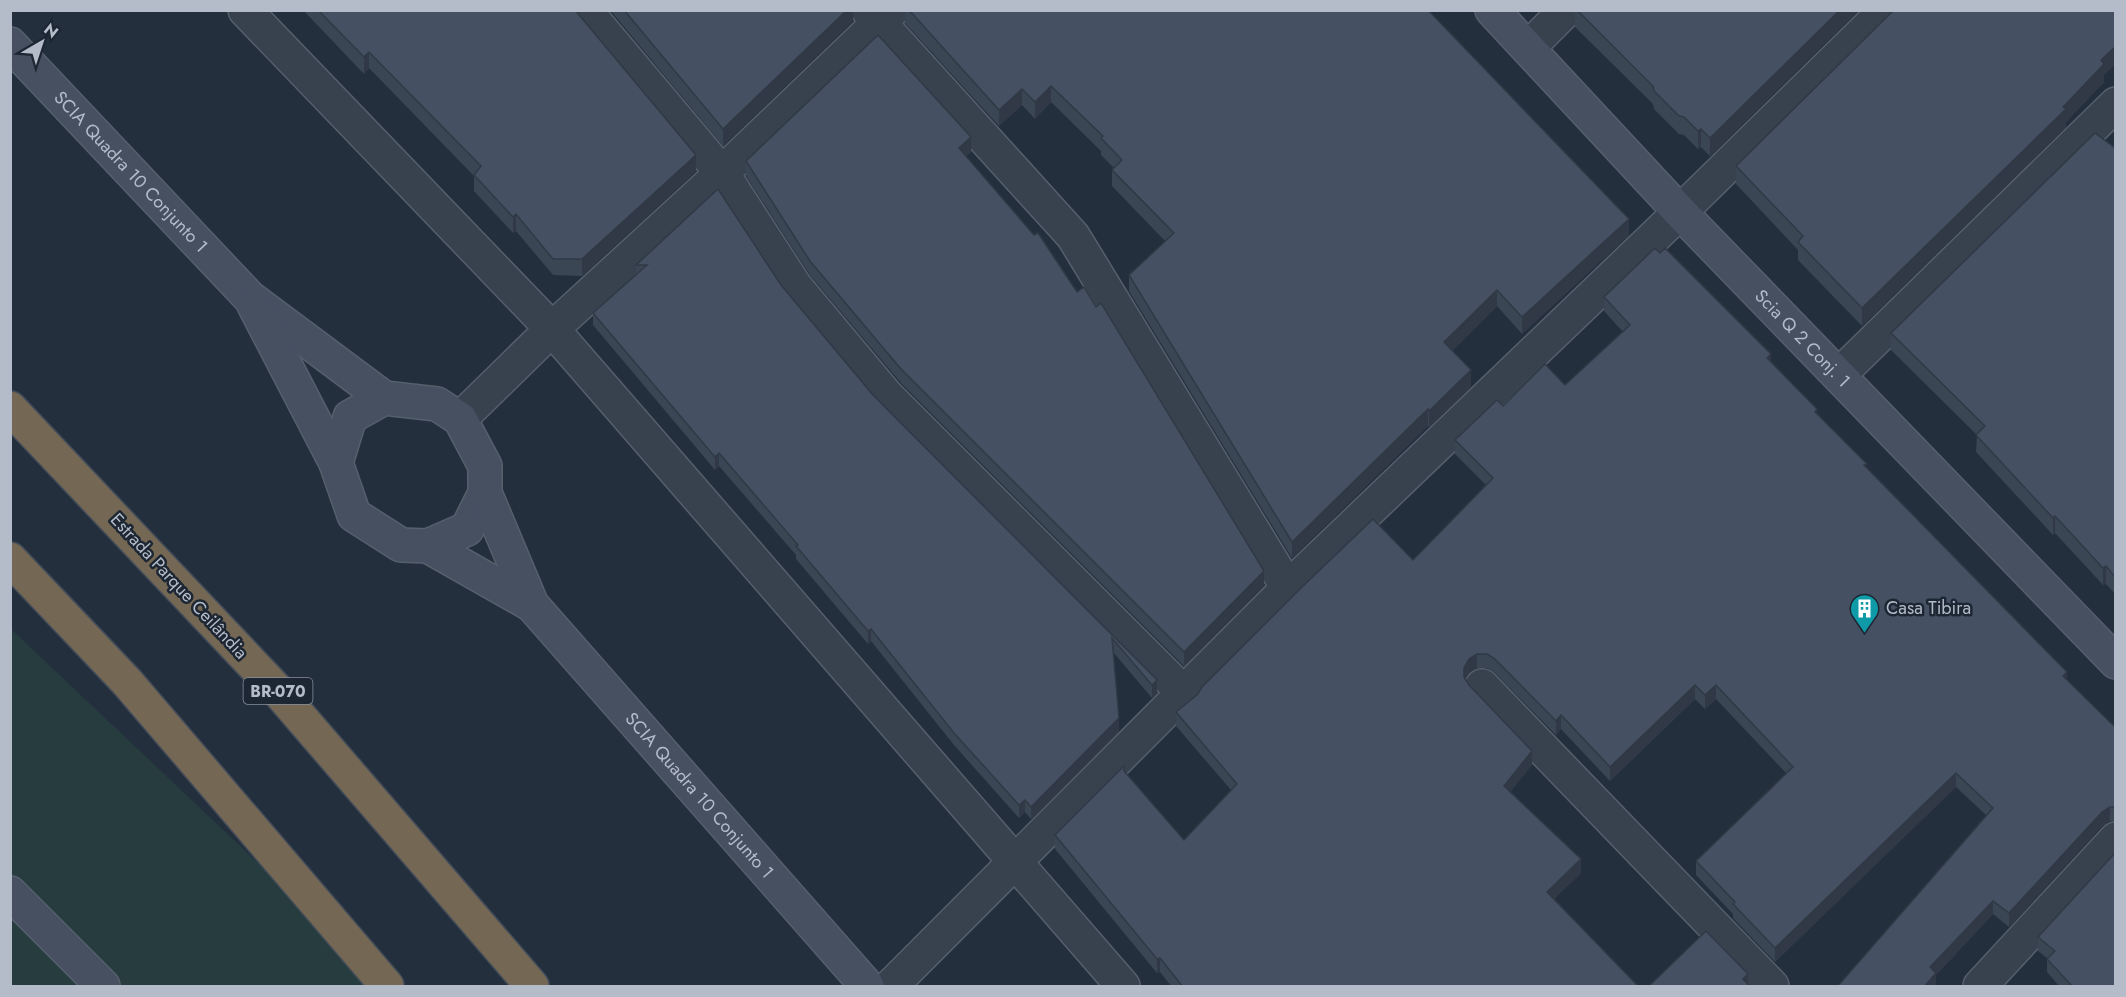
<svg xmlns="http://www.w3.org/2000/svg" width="2126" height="997" viewBox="0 0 2126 997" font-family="Jost,sans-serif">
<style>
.green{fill:#263c3f}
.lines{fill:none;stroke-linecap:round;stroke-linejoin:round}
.street-casing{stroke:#565f6c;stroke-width:36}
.secondary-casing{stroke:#565f6c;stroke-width:36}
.highway-casing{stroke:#434c59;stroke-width:36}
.street{stroke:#38414e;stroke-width:33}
.secondary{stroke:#465061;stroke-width:33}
.highway{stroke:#746855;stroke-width:33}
.wall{fill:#3b4654}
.shaded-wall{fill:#303945}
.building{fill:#455162;stroke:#303945;stroke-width:1.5}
.labels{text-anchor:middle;stroke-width:5;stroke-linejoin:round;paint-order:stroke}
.shield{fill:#1d2633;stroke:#878f9c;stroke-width:1.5}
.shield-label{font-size:16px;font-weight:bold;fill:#b4bcc9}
.street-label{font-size:18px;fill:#b4bcc9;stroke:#1d2633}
.poi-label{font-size:18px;fill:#b4bcc9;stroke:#1d2633;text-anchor:start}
</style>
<rect width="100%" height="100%" fill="#242f3e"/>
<path class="green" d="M10,628L370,969L386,986H11Z"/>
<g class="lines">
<defs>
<g id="street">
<path d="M245,10L552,329L1123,986"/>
<path d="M585,10L722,173L795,286L887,396L1185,694"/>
<path d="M868,10L1073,236L1288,588"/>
<path d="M1528,48L1566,10"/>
<path d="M1839,375L2116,104"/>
<path d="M460,419L552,329L722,173L892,10"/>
<path d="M1482,686L1772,986"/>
<path d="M891,986L1288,588L1680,212L1886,10"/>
<path d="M1980,986L2116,839"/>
</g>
<g id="secondary">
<path id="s1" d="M1492,10L1680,212L2116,662"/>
<path id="s2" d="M10,44L250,298L384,398"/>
<path d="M254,305L336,463"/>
<path d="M384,398L437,404L460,419L485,466V493L467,529L428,546L401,545L354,515L336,463L350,417Z"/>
<path id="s3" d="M485,493L532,605L867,986"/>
<path d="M428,546L532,605"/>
<path d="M10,893L103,986"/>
</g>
<g id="highway">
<path d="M10,408L278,691L532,986"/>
<path d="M10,559L127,682L387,986"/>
</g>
</defs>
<use href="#street" class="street-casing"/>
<use href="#secondary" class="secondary-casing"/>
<use href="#highway" class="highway-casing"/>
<use href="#street" class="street"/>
<use href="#secondary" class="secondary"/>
<use href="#highway" class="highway"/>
</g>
<g class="wall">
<path d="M303,10H575L696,171L582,276L553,275L516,231L513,233L474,191V176L369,68L364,74Z"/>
<path d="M610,10H853V21L723,146Z"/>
<path d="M905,10H1428L1629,235L1522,334L1497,306L1452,351L1471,387L1429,427L1428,426L1292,558L1129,291V275L1165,241L1112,186V170L1114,168L1101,155V151L1051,102L1035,119L1022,105L999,126L905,23Z"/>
<path d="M1575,10H1859L1710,156L1701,147L1698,149L1684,135L1679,134L1654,109L1653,104L1575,27Z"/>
<path d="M2104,75V82L2066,122V127L1862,326L1798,260V250L1736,184V166Z"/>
<path d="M2115,148V594L2106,584L2103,585L2055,533L2053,535L1976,452L1977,435L1891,350V333Z"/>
<path d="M971,152L966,156L1264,585L1184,666L901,383L810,275L746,176V161Z"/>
<path d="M718,189L781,285L873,395L1157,680V693L1152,698L1113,652L1119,731L1031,819L1025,812L1019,818L954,745L871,641L868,644L796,559V555L719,466L715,470L593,325V313L636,274V265Z"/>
<path d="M1604,297L1771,362L1867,468L2067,680L2115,727V821H2110L2102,826L2009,927L1993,914L1936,975V987H1837L1986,815L1956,787L1775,962L1733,918V914L1696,875V861L1786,773L1716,699L1705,709L1695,699L1610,781L1561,729L1556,735L1495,673L1487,668H1477L1469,673L1465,679L1469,685L1532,765L1510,792L1581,873L1554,899L1639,987H1172L1160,972L1157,973L1055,849V835L1124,771L1184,840L1231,790L1176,726V712L1413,560L1486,485L1455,454V440L1503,406L1565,385L1623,332L1604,311Z"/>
<path d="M2038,937L2115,987H2060L2047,972V958L2038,951Z"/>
</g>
<g class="shaded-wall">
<path d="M847,10H853V21L723,146V129Z"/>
<path d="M1840,10H1859L1710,156V138Z"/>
<path d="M2115,47V65L2104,75V82L2066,122V127L1862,326V308L2063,107L2101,60Z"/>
<path d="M369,52V68L364,74V57Z"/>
<path d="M1051,86V102L1035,119V102Z"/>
<path d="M1022,89V105L999,126V110Z"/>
<path d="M1701,129V147L1698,149V131Z"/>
<path d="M971,137V152L959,162V148Z"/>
<path d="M696,155V171L582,276V259Z"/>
<path d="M516,214V231L513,233V217Z"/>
<path d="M1629,219V235L1522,334V317Z"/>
<path d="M1497,290V306L1444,359V342Z"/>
<path d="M1771,354V368L1767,358Z"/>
<path d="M1471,370V387L1429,427V411Z"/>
<path d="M1428,409V426L1292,558V542Z"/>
<path d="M719,453V466L715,470V457Z"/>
<path d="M2055,516V533L2053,535V518Z"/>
<path d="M2106,566V584L2103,585V568Z"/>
<path d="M1264,571V585L1184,666V652Z"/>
<path d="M871,629V641L868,644V631Z"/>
<path d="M1477,654V668L1469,673L1464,681V668L1469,659Z"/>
<path d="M2067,672V686L2063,676Z"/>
<path d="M1157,680V693L1152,698V685Z"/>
<path d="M1695,685V699L1610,781V767Z"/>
<path d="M1716,685V699L1705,709V695Z"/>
<path d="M1561,715V729L1556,735V721Z"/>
<path d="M1119,718V731L1031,819V807Z"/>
<path d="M1532,751V765L1504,800V786Z"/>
<path d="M1956,773V787L1775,962V948Z"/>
<path d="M1025,800V812L1019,818V805Z"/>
<path d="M2110,807V821L2102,826L2009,927V913L2102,812Z"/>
<path d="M1581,859V873L1547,906V892Z"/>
<path d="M1993,901V914L1936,975V987H1924L1930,967Z"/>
<path d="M1160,958V972L1157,973V959Z"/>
<path d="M1748,974V987L1743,979Z"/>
</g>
<g class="building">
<path d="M318,10H575L696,155L582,259H553L516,214L513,217L474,175L481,166L369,52L364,57Z"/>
<path d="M624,10H847L723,129Z"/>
<path d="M909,10H1428L1629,219L1522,317L1497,290L1444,342L1471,370L1429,411L1428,409L1292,542L1129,275L1174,233L1112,170L1122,160L1101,138L1103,136L1051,86L1035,102L1022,89L999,110Z"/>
<path d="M1577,10H1840L1710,138L1701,129L1698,131L1684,117L1679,116L1654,91L1653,86Z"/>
<path d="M1894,10H2115V47L2101,60L2104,64L2063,107L2066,109L1862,308L1798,242L1803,236L1736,166Z"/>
<path d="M878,35L971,137L959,148L1034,235L1038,233L1077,292L1084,287L1096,307L1101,303L1264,571L1184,652L901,369L810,261L746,161Z"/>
<path d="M2095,133L2115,148V577L2106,566L2103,568L2055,516L2053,518L1976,435L1985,426L1891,333Z"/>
<path d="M718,189L781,285L873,395L1157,680L1152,685L1112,638L1119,718L1031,807L1025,800L1019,805L954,733L871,629L868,631L796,546L798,545L719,453L715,457L593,313L647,265H636Z"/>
<path d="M1655,248L1660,253L1665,248L1771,354L1767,358L1817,409L1815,412L1867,464L1864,465L2067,672L2063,676L2115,727V807H2110L2102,812L2009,913L1993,901L1930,967L1936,973L1924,987H1837L1993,808L1956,773L1775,948L1733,904L1735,902L1696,861L1793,767L1716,685L1705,695L1695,685L1610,767L1561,715L1556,721L1495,659L1487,654H1477L1469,659L1464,668V677L1469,685L1532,751L1504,786L1581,859L1547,892L1639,987H1183L1160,958L1157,959L1055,835L1124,766V771L1184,840L1237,784L1176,712L1198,694L1202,687L1301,588L1373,519L1413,560L1493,478L1455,440L1497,400L1503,406L1545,364L1565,385L1630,325L1604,297Z"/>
<path d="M2115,853V987H2073L2047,959L2055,951L2038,937Z"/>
<path d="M1706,931L1748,974L1743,979L1750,987H1648Z"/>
</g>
<defs>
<symbol id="building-pin" viewBox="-11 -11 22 30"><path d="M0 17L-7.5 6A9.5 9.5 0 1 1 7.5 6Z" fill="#0f9aa8" stroke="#1d2633"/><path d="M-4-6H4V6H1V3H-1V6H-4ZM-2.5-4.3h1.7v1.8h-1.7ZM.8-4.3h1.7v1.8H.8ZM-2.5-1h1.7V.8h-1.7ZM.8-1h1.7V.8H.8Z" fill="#fff"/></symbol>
</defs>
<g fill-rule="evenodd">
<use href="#building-pin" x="1848" y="592" width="33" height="45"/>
</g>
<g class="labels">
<rect class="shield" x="243.5" y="678" width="69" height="26" rx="4.5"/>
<g class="shield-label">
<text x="278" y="697">BR-070</text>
</g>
<g class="street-label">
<text dy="6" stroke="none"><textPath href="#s2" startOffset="176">SCIA Quadra 10 Conjunto 1</textPath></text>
<text dy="6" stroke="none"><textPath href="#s1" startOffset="452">Scia Q 2 Conj. 1</textPath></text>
<text transform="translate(179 586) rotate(47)" y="6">Estrada Parque Ceilândia</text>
<text dy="6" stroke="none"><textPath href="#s3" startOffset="375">SCIA Quadra 10 Conjunto 1</textPath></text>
</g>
<g class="poi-label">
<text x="1886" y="614">Casa Tibira</text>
</g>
</g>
<rect width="2126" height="997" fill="none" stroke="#b4bcc9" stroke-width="24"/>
<g transform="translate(42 42) rotate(39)" stroke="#1d2633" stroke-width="4.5" paint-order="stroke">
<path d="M0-4.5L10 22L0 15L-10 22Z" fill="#b4bcc9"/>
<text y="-9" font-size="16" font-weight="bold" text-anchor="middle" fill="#b4bcc9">N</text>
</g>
</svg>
